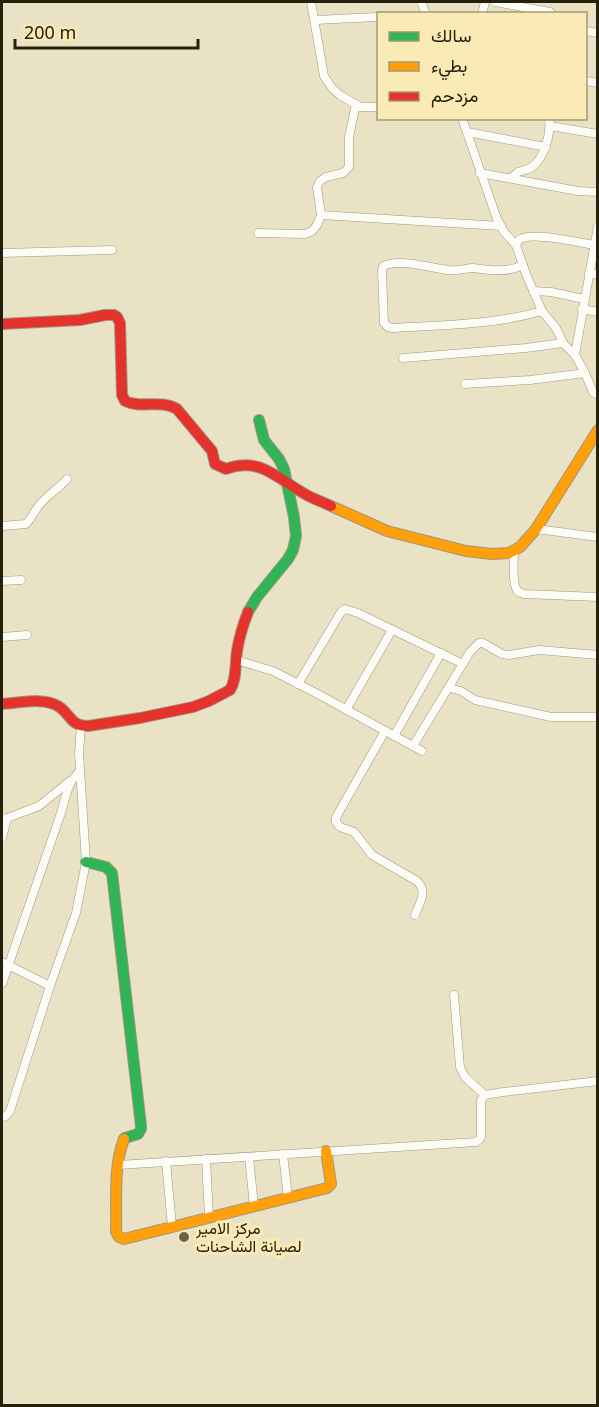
<svg xmlns="http://www.w3.org/2000/svg" width="599" height="1407" viewBox="0 0 599 1407" font-family="'Noto Sans',Vazirmatn,sans-serif">
<style>
.lines{fill:none;stroke-linecap:round;stroke-linejoin:round}
.street-casing{stroke:#9e9781;stroke-width:9}
.fast-casing{stroke:#9e9781;stroke-width:12}
.slow-casing{stroke:#9e9781;stroke-width:12}
.jam-casing{stroke:#9e9781;stroke-width:12}
.street{stroke:#fcfbf6;stroke-width:8}
.fast{stroke:#30b455;stroke-width:10}
.slow{stroke:#ff9f0a;stroke-width:10}
.jam{stroke:#e5322d;stroke-width:10}
.poi-dot{fill:#6a644d;stroke:#f9eab6;stroke-width:2}
.labels{text-anchor:middle;stroke-width:6;stroke-linejoin:round;paint-order:stroke}
.poi-label{font-size:16px;fill:#25200c;stroke:#f9eab6;text-anchor:start}
</style>
<rect width="100%" height="100%" fill="#eae2c5"/>
<g class="lines">
<defs>
<g id="street">
<path d="M311,2L324,76L332,88L340,95L360,107H378"/>
<path d="M421,2L426,14"/>
<path d="M495,2L550,12L552,14"/>
<path d="M482,14L485,2"/>
<path d="M315,20L378,17"/>
<path d="M586,31L598,33"/>
<path d="M586,81L598,83"/>
<path d="M462,118L497,219L504,232L516,245L526,274L542,311L556,328L563,343L575,355L584,371L593,392L598,395"/>
<path d="M550,126L598,134"/>
<path d="M467,132L546,147"/>
<path d="M480,173L578,191L598,192"/>
<path d="M510,178C513,176 516,174 518,172C523,170 528,170 532,167C545,157 551,134 549,118"/>
<path d="M321,215L501,226"/>
<path d="M258,233L305,234L312,231L317,225L321,215L317,187L320,181L326,177L343,173L349,167V137L356,104"/>
<path d="M516,245C518,241 518,240 523,238C537,233 578,242 594,245"/>
<path d="M2,253L112,250"/>
<path d="M523,265C513,270 502,271 491,270C484,270 478,268 472,268C464,269 456,271 448,270C432,268 398,258 383,266L382,271L384,323L388,327L393,328C442,325 494,325 542,311"/>
<path d="M589,273L598,275"/>
<path d="M533,291L551,292L584,299"/>
<path d="M582,309L598,312"/>
<path d="M575,355L598,226"/>
<path d="M403,358L526,348L563,343"/>
<path d="M465,384L530,380L585,373"/>
<path d="M2,526L26,524C32,518 35,509 41,503C49,494 59,488 67,479"/>
<path d="M536,529L598,537"/>
<path d="M514,550C514,560 512,580 516,588C518,593 519,592 524,594L598,597"/>
<path d="M2,581L21,580"/>
<path d="M2,637L27,635"/>
<path d="M236,660L273,671L316,693L422,751"/>
<path d="M298,684L341,612L345,609L358,613L463,664"/>
<path d="M450,688L461,691L475,700L551,717H598"/>
<path d="M346,710L392,630"/>
<path d="M385,731L339,812L336,818V822L340,827L354,832L372,855L417,881C428,892 420,902 415,915"/>
<path d="M394,736L441,653"/>
<path d="M413,746L470,652L479,643H483L502,654L509,655L539,650L598,655"/>
<path d="M2,820L39,806L70,781"/>
<path d="M2,838L7,818"/>
<path d="M2,962L50,986"/>
<path d="M2,984L60,816C65,801 67,782 80,771"/>
<path d="M454,995L460,1067L465,1077L485,1095"/>
<path d="M2,1117L6,1116L10,1111L50,986L76,913L86,862L79,753L81,726"/>
<path d="M283,1154L288,1198"/>
<path d="M249,1157L254,1206"/>
<path d="M206,1159L209,1218"/>
<path d="M166,1161L172,1227"/>
<path d="M118,1165L476,1142L480,1139L481,1137V1100L485,1095L503,1092L598,1081"/>
</g>
<g id="fast">
<path d="M248,612L257,597L288,559L293,550L296,536L294,517L284,469L279,459L264,440L259,420"/>
<path d="M86,862L106,867L112,873L141,1126V1129L138,1134L125,1138L124,1139"/>
</g>
<g id="slow">
<path d="M331,506L387,531L466,551L492,554L509,553L520,547L536,529L598,430"/>
<path d="M124,1139C113,1167 117,1202 116,1232L119,1237L124,1239L327,1188L331,1184L326,1151"/>
</g>
<g id="jam">
<path d="M2,324L80,320L105,315H114L117,317L120,323L122,395L125,401C141,409 159,399 177,409L212,451L215,464L226,469C260,456 278,479 305,494C313,499 323,502 331,506"/>
<path d="M2,704C19,703 43,697 58,706C71,714 70,726 88,726L140,718L193,707L209,701L230,690C237,679 235,664 237,651C239,638 243,625 248,612"/>
</g>
</defs>
<use href="#street" class="street-casing"/>
<use href="#fast" class="fast-casing"/>
<use href="#slow" class="slow-casing"/>
<use href="#jam" class="jam-casing"/>
<use href="#street" class="street"/>
<use href="#fast" class="fast"/>
<use href="#slow" class="slow"/>
<use href="#jam" class="jam"/>
</g>
<circle class="poi-dot" cx="184" cy="1237" r="6"/>
<g class="labels">
<g class="poi-label">
<text x="196" y="1234">مركز الامير<tspan x="196" dy="18">لصيانة الشاحنات</tspan></text>
</g>
</g>
<rect width="599" height="1407" fill="none" stroke="#25200c" stroke-width="6"/>
<rect x="377" y="12" width="210" height="108" fill="#f9eab6" stroke="#a49972" stroke-width="1.5"/>
<rect x="389" y="32" width="30" height="9" fill="#30b455" stroke="#a49972" stroke-width="1.5"/>
<text x="431" y="42" font-size="18" fill="#25200c">سالك</text>
<rect x="389" y="62" width="30" height="9" fill="#ff9f0a" stroke="#a49972" stroke-width="1.5"/>
<text x="431" y="72" font-size="18" fill="#25200c">بطيء</text>
<rect x="389" y="92" width="30" height="9" fill="#e5322d" stroke="#a49972" stroke-width="1.5"/>
<text x="431" y="102" font-size="18" fill="#25200c">مزدحم</text>
<path d="M15 39v9h183v-9" fill="none" stroke="#25200c" stroke-width="3"/>
<text x="24" y="39" font-size="18" fill="#25200c" stroke="#f9eab6" stroke-width="4.5" paint-order="stroke">200 m</text>
</svg>
